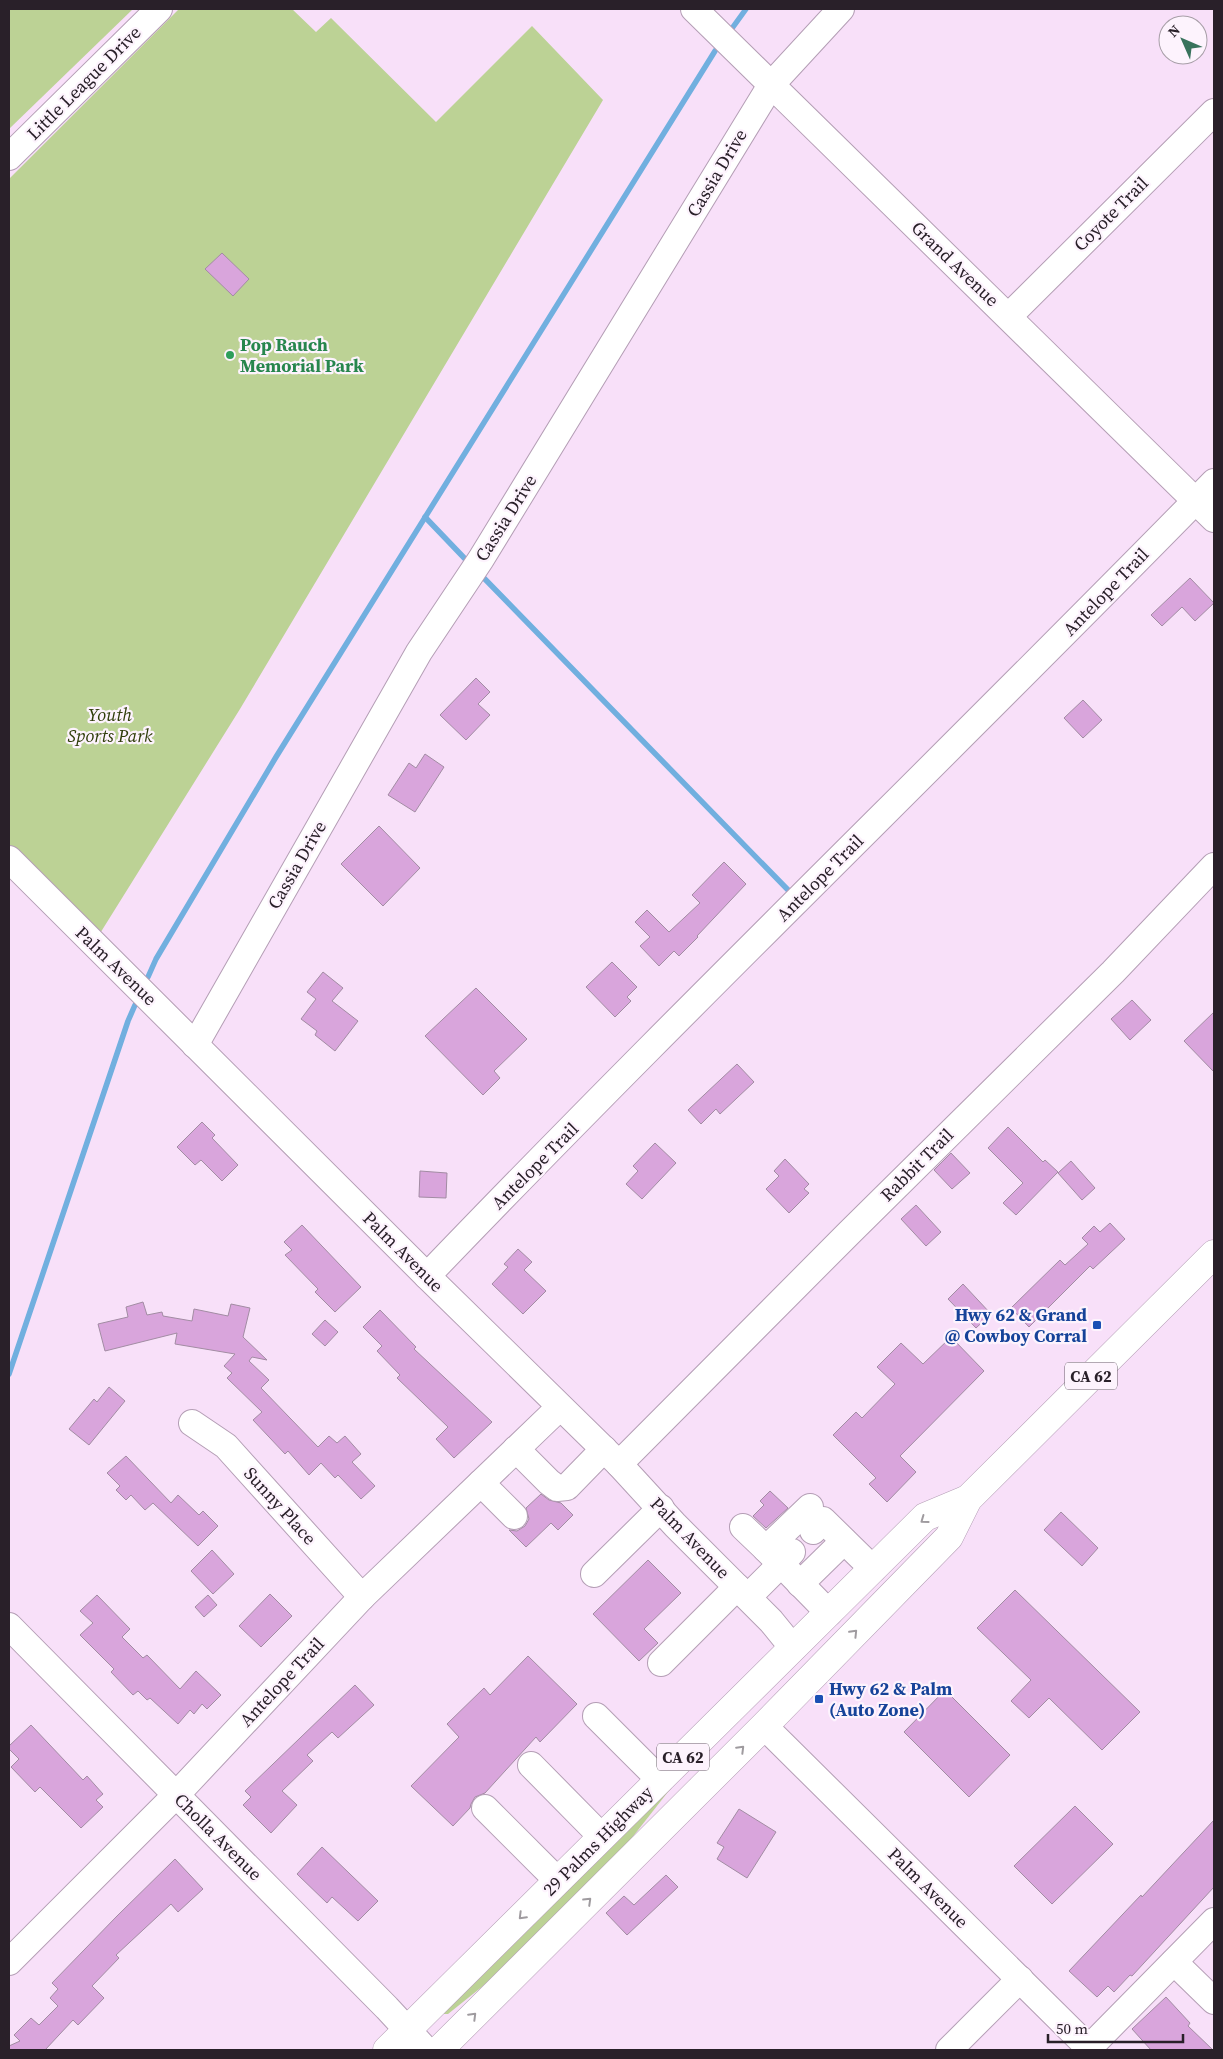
<svg xmlns="http://www.w3.org/2000/svg" width="1223" height="2059" viewBox="0 0 1223 2059" font-family="'Source Serif 4',serif">
<style>
.green{fill:#bcd295}
.lines{fill:none;stroke-linecap:round;stroke-linejoin:round}
.stream{stroke:#71afdf;stroke-width:5.5}
.building{fill:#d9a5dc;stroke:#a28ca3}
.minor-casing{stroke:#b49eb5;stroke-width:28}
.major-casing{stroke:#b49eb5;stroke-width:29}
.minor{stroke:#fff;stroke-width:26}
.major{stroke:#fff;stroke-width:28}
.oneway{stroke:#9f9b9f}
.leisure-dot{fill:#2e9e5b;stroke:#fdf3fd;stroke-width:2}
.transit-dot{fill:#1a4fb4;stroke:#fdf3fd;stroke-width:2}
.labels{text-anchor:middle;stroke-width:4.5;stroke-linejoin:round;paint-order:stroke}
.shield{fill:#fdf3fd;stroke:#695f69;stroke-width:1}
.shield-label{font-size:16px;font-weight:bold;fill:#292029}
.street-label{font-size:18px;fill:#292029;stroke:#fdf3fd}
.leisure-label{font-size:18px;font-weight:bold;fill:#27864d;stroke:#fdf3fd;text-anchor:start}
.park-label{font-size:18px;font-style:italic;fill:#2f3d09;stroke:#fdf3fd}
.transit-label{font-size:18px;font-weight:bold;fill:#164399;stroke:#fdf3fd;text-anchor:end}
</style>
<rect width="100%" height="100%" fill="#f8e0f9"/>
<g class="green">
<path d="M9,9H133L9,129Z"/>
<path d="M179,9H292L316,32L331,18L436,122L532,26L603,100L240,709L99,935L9,846V179Z"/>
<path d="M675,1783L631,1839L488,1982L448,2014H443Z"/>
</g>
<g class="lines">
<g class="stream">
<path d="M733,27L746,9"/>
<path d="M425,517L469,563"/>
<path d="M479,573L790,892"/>
<path d="M148,977L156,959L276,757L715,51"/>
<path d="M9,1374L128,1021L135,1005"/>
</g>
</g>
<g class="building">
<path d="M222,253L249,279L233,296L205,269Z"/>
<path d="M1190,578L1214,603L1195,621L1182,607L1162,626L1151,615Z"/>
<path d="M476,678L490,692L478,704L490,715L466,740L440,715Z"/>
<path d="M1083,700L1102,720L1083,738L1064,718Z"/>
<path d="M425,754L444,767L415,812L388,795L409,763L416,768Z"/>
<path d="M379,826L420,868L383,906L341,864Z"/>
<path d="M724,862L746,884L697,936L698,937L679,956L674,951L659,966L640,946L650,937L635,922L647,910L669,932L700,903L692,895Z"/>
<path d="M612,962L637,987L627,997L631,1001L615,1017L586,987Z"/>
<path d="M323,972L343,988L332,1001L358,1021L335,1051L315,1035L317,1031L301,1019L316,999L307,992Z"/>
<path d="M476,988L527,1039L494,1071L500,1078L483,1095L425,1036Z"/>
<path d="M1132,1000L1151,1020L1130,1040L1111,1019Z"/>
<path d="M1214,1012V1072L1184,1041Z"/>
<path d="M737,1064L754,1082L720,1114L716,1109L701,1124L688,1110Z"/>
<path d="M202,1122L215,1135L212,1138L238,1165L222,1181L201,1160L195,1165L177,1147Z"/>
<path d="M1008,1127L1043,1162L1045,1160L1058,1172L1016,1215L1003,1203L1023,1183L988,1148Z"/>
<path d="M655,1143L676,1163L642,1199L626,1184L638,1171L633,1166Z"/>
<path d="M951,1153L970,1173L952,1189L934,1170Z"/>
<path d="M785,1159L809,1184L804,1189L809,1193L789,1213L766,1189L779,1176L774,1171Z"/>
<path d="M1071,1161L1095,1188L1082,1200L1058,1173Z"/>
<path d="M420,1171L447,1173L446,1198L419,1197Z"/>
<path d="M916,1205L941,1232L926,1246L901,1219Z"/>
<path d="M1110,1223L1125,1239L1093,1269L1090,1266L1029,1327L1011,1308L1060,1260L1065,1265L1088,1244L1082,1238L1094,1226L1100,1232Z"/>
<path d="M302,1225L361,1287L335,1312L315,1292L318,1289L285,1255L292,1250L284,1242Z"/>
<path d="M518,1249L532,1262L524,1270L546,1291L523,1314L492,1284L508,1267L504,1264Z"/>
<path d="M963,1284L991,1314L976,1328L948,1299Z"/>
<path d="M143,1302L147,1315L162,1312L163,1316L192,1321L194,1309L228,1316L231,1304L250,1308L243,1337L267,1360L252,1357L249,1361L269,1380L261,1388L318,1447L329,1436L337,1443L345,1436L361,1454L352,1462L375,1486L361,1499L338,1475L335,1478L321,1463L309,1475L288,1451L285,1454L253,1420L262,1412L227,1378L232,1373L224,1366L235,1354L175,1344L177,1333L105,1351L98,1324L128,1317L126,1307Z"/>
<path d="M380,1310L416,1347L414,1349L492,1422L454,1458L436,1439L448,1427L397,1378L400,1375L377,1351L382,1346L363,1327Z"/>
<path d="M325,1320L338,1332L325,1346L312,1334Z"/>
<path d="M951,1337L984,1371L900,1456L916,1472L887,1502L869,1484L876,1478L833,1435L856,1412L862,1418L895,1384L877,1367L901,1343L923,1364Z"/>
<path d="M109,1387L125,1401L89,1445L69,1429L94,1399L97,1402Z"/>
<path d="M126,1456L171,1503L178,1495L199,1515L203,1511L218,1526L198,1546L153,1503L145,1510L131,1495L126,1500L116,1490L120,1486L107,1473Z"/>
<path d="M770,1491L788,1508L766,1528L753,1516L764,1505L760,1501Z"/>
<path d="M541,1494L549,1500L561,1503L573,1515L558,1530L551,1523L526,1547L509,1530L517,1531L525,1526L529,1519L526,1508Z"/>
<path d="M1061,1512L1098,1548L1082,1566L1044,1530Z"/>
<path d="M212,1550L234,1574L213,1594L191,1571Z"/>
<path d="M648,1560L681,1593L644,1629L658,1643L639,1661L593,1614Z"/>
<path d="M1015,1590L1140,1712L1102,1750L1049,1698L1029,1718L1011,1701L1031,1680L977,1628Z"/>
<path d="M270,1594L292,1616L261,1647L239,1626Z"/>
<path d="M97,1595L130,1629L122,1637L143,1658L147,1655L180,1689L196,1671L221,1695L207,1709L202,1704L194,1714L190,1710L178,1724L150,1698L147,1700L138,1691L133,1695L111,1672L114,1669L80,1635L93,1623L80,1611Z"/>
<path d="M208,1595L217,1605L204,1617L195,1607Z"/>
<path d="M528,1656L577,1704L540,1742L536,1737L485,1793L475,1797L471,1804L470,1808L453,1826L411,1786L459,1737L447,1724L484,1688L490,1695Z"/>
<path d="M355,1685L374,1705L338,1738L332,1732L307,1755L313,1761L282,1791L297,1805L271,1833L243,1805L251,1797L245,1791Z"/>
<path d="M945,1690L1010,1755L969,1797L904,1732Z"/>
<path d="M31,1725L83,1780L87,1776L103,1794L96,1800L103,1807L81,1828L40,1787L35,1792L11,1767L19,1759L9,1749V1746Z"/>
<path d="M1075,1806L1113,1844L1052,1904L1014,1866Z"/>
<path d="M739,1809L776,1832L747,1878L717,1859L724,1847L717,1843Z"/>
<path d="M1214,1820V1887L1132,1976L1130,1975L1114,1992L1108,1986L1097,1997L1069,1971L1141,1895L1142,1897Z"/>
<path d="M322,1847L378,1901L358,1921L332,1897L327,1903L297,1874Z"/>
<path d="M175,1859L203,1889L178,1912L171,1904L116,1955L119,1958L92,1986L104,1998L78,2025L73,2020L45,2050H9V2046L20,2041L14,2035L31,2018L39,2025L58,2006L50,1998L58,1989L52,1983L117,1916Z"/>
<path d="M666,1875L678,1887L627,1935L606,1913L624,1896L634,1905Z"/>
<path d="M1166,1997L1190,2023L1188,2026L1213,2050H1151L1132,2029Z"/>
</g>
<g class="lines">
<defs>
<g id="minor">
<path d="M694,9L1214,519"/>
<path d="M9,157L159,9"/>
<path d="M1009,316L1214,112"/>
<path d="M9,859L427,1276L619,1464L675,1525L771,1621L793,1648"/>
<path d="M195,1045L419,652L481,559L771,85L841,9"/>
<path d="M427,1276C685,1007 954,748 1214,482"/>
<path d="M192,1423L226,1446L362,1597"/>
<path d="M516,1449L549,1482L557,1488L567,1487L604,1449"/>
<path d="M619,1464L848,1234L1113,972L1214,866"/>
<path d="M481,1483L514,1516"/>
<path d="M743,1527L766,1549"/>
<path d="M813,1531L823,1520L873,1569"/>
<path d="M792,1552L781,1564L766,1549L810,1507"/>
<path d="M594,1574L661,1508"/>
<path d="M800,1584L844,1541"/>
<path d="M748,1597L781,1564L829,1613"/>
<path d="M9,1626L387,2008L426,2050"/>
<path d="M661,1663L737,1587"/>
<path d="M596,1716L660,1780"/>
<path d="M764,1726L1091,2050"/>
<path d="M531,1765L602,1837"/>
<path d="M485,1808L558,1881"/>
<path d="M9,1962L176,1795L362,1597L560,1407"/>
<path d="M1174,1962L1214,2001"/>
<path d="M1089,2048L1214,1921"/>
<path d="M949,2050L1020,1979"/>
</g>
<g id="major">
<path d="M387,2050L925,1517L968,1499"/>
<path d="M439,2050L764,1726L949,1537L968,1499L1214,1254"/>
</g>
</defs>
<use href="#minor" class="minor-casing"/>
<use href="#major" class="major-casing"/>
<use href="#minor" class="minor"/>
<use href="#major" class="major"/>
</g>
<defs><path id="oneway-chevron" d="M-2-3.5L2.5 0L-2 3.5" fill="none" stroke-width="1.6" stroke-linecap="round" stroke-linejoin="round" transform="scale(1.25)"/></defs>
<g class="oneway">
<use href="#oneway-chevron" transform="translate(924 1520) rotate(144)"/>
<use href="#oneway-chevron" transform="translate(854 1633) rotate(-46)"/>
<use href="#oneway-chevron" transform="translate(741 1749) rotate(-45)"/>
<use href="#oneway-chevron" transform="translate(588 1901) rotate(-44)"/>
<use href="#oneway-chevron" transform="translate(522 1916) rotate(135)"/>
<use href="#oneway-chevron" transform="translate(473 2016) rotate(-45)"/>
</g>
<circle class="leisure-dot" cx="230" cy="355" r="5"/>
<g class="transit-dot">
<rect x="1092" y="1320" width="10" height="10" rx="2.5"/>
<rect x="814" y="1694" width="10" height="10" rx="2.5"/>
</g>
<g class="labels">
<g class="shield">
<rect x="1065" y="1362.5" width="52" height="27" rx="4"/>
<rect x="657" y="1743.5" width="52" height="27" rx="4"/>
</g>
<g class="shield-label">
<text x="1091" y="1382">CA 62</text>
<text x="683" y="1763">CA 62</text>
</g>
<g class="street-label">
<text transform="translate(84 83) rotate(-45)" y="6">Little League Drive</text>
<text transform="translate(717 173) rotate(-59)" y="6">Cassia Drive</text>
<text transform="translate(1111 214) rotate(-45)" y="6">Coyote Trail</text>
<text transform="translate(955 264) rotate(44)" y="6">Grand Avenue</text>
<text transform="translate(506 518) rotate(-58)" y="6">Cassia Drive</text>
<text transform="translate(1106 592) rotate(-46)" y="6">Antelope Trail</text>
<text transform="translate(297 865) rotate(-60)" y="6">Cassia Drive</text>
<text transform="translate(820 878) rotate(-45)" y="6">Antelope Trail</text>
<text transform="translate(116 966) rotate(44)" y="6">Palm Avenue</text>
<text transform="translate(917 1165) rotate(-45)" y="6">Rabbit Trail</text>
<text transform="translate(535 1166) rotate(-45)" y="6">Antelope Trail</text>
<text transform="translate(403 1252) rotate(45)" y="6">Palm Avenue</text>
<text transform="translate(280 1506) rotate(48)" y="6">Sunny Place</text>
<text transform="translate(690 1538) rotate(46)" y="6">Palm Avenue</text>
<text transform="translate(282 1682) rotate(-47)" y="6">Antelope Trail</text>
<text transform="translate(218 1837) rotate(45)" y="6">Cholla Avenue</text>
<text transform="translate(598 1841) rotate(-45)" y="6">29 Palms Highway</text>
<text transform="translate(928 1888) rotate(45)" y="6">Palm Avenue</text>
</g>
<g class="leisure-label">
<text x="240" y="351">Pop Rauch<tspan x="240" dy="21">Memorial Park</tspan></text>
</g>
<g class="park-label">
<text x="110" y="721">Youth<tspan x="110" dy="21">Sports Park</tspan></text>
</g>
<g class="transit-label">
<text x="1087" y="1321">Hwy 62 &amp; Grand<tspan x="1087" dy="21">@ Cowboy Corral</tspan></text>
<text x="829" y="1695" text-anchor="start">Hwy 62 &amp; Palm<tspan x="829" dy="21">(Auto Zone)</tspan></text>
</g>
</g>
<rect width="1223" height="2059" fill="none" stroke="#292029" stroke-width="20"/>
<g transform="translate(1183 40) rotate(315)"><circle r="24" fill="#fdf3fd" stroke="#a89fa8"/>
<path d="M0-4L9 19L0 12L-9 19Z" fill="#38725c"/>
<text y="-8" font-size="14" font-weight="bold" text-anchor="middle" fill="#292029">N</text>
</g>
<path d="M1048 2034v8h135v-8" fill="none" stroke="#292029" stroke-width="2.5"/>
<text x="1056" y="2034" font-size="15" fill="#292029" stroke="#fdf3fd" stroke-width="4" paint-order="stroke">50 m</text>
</svg>
